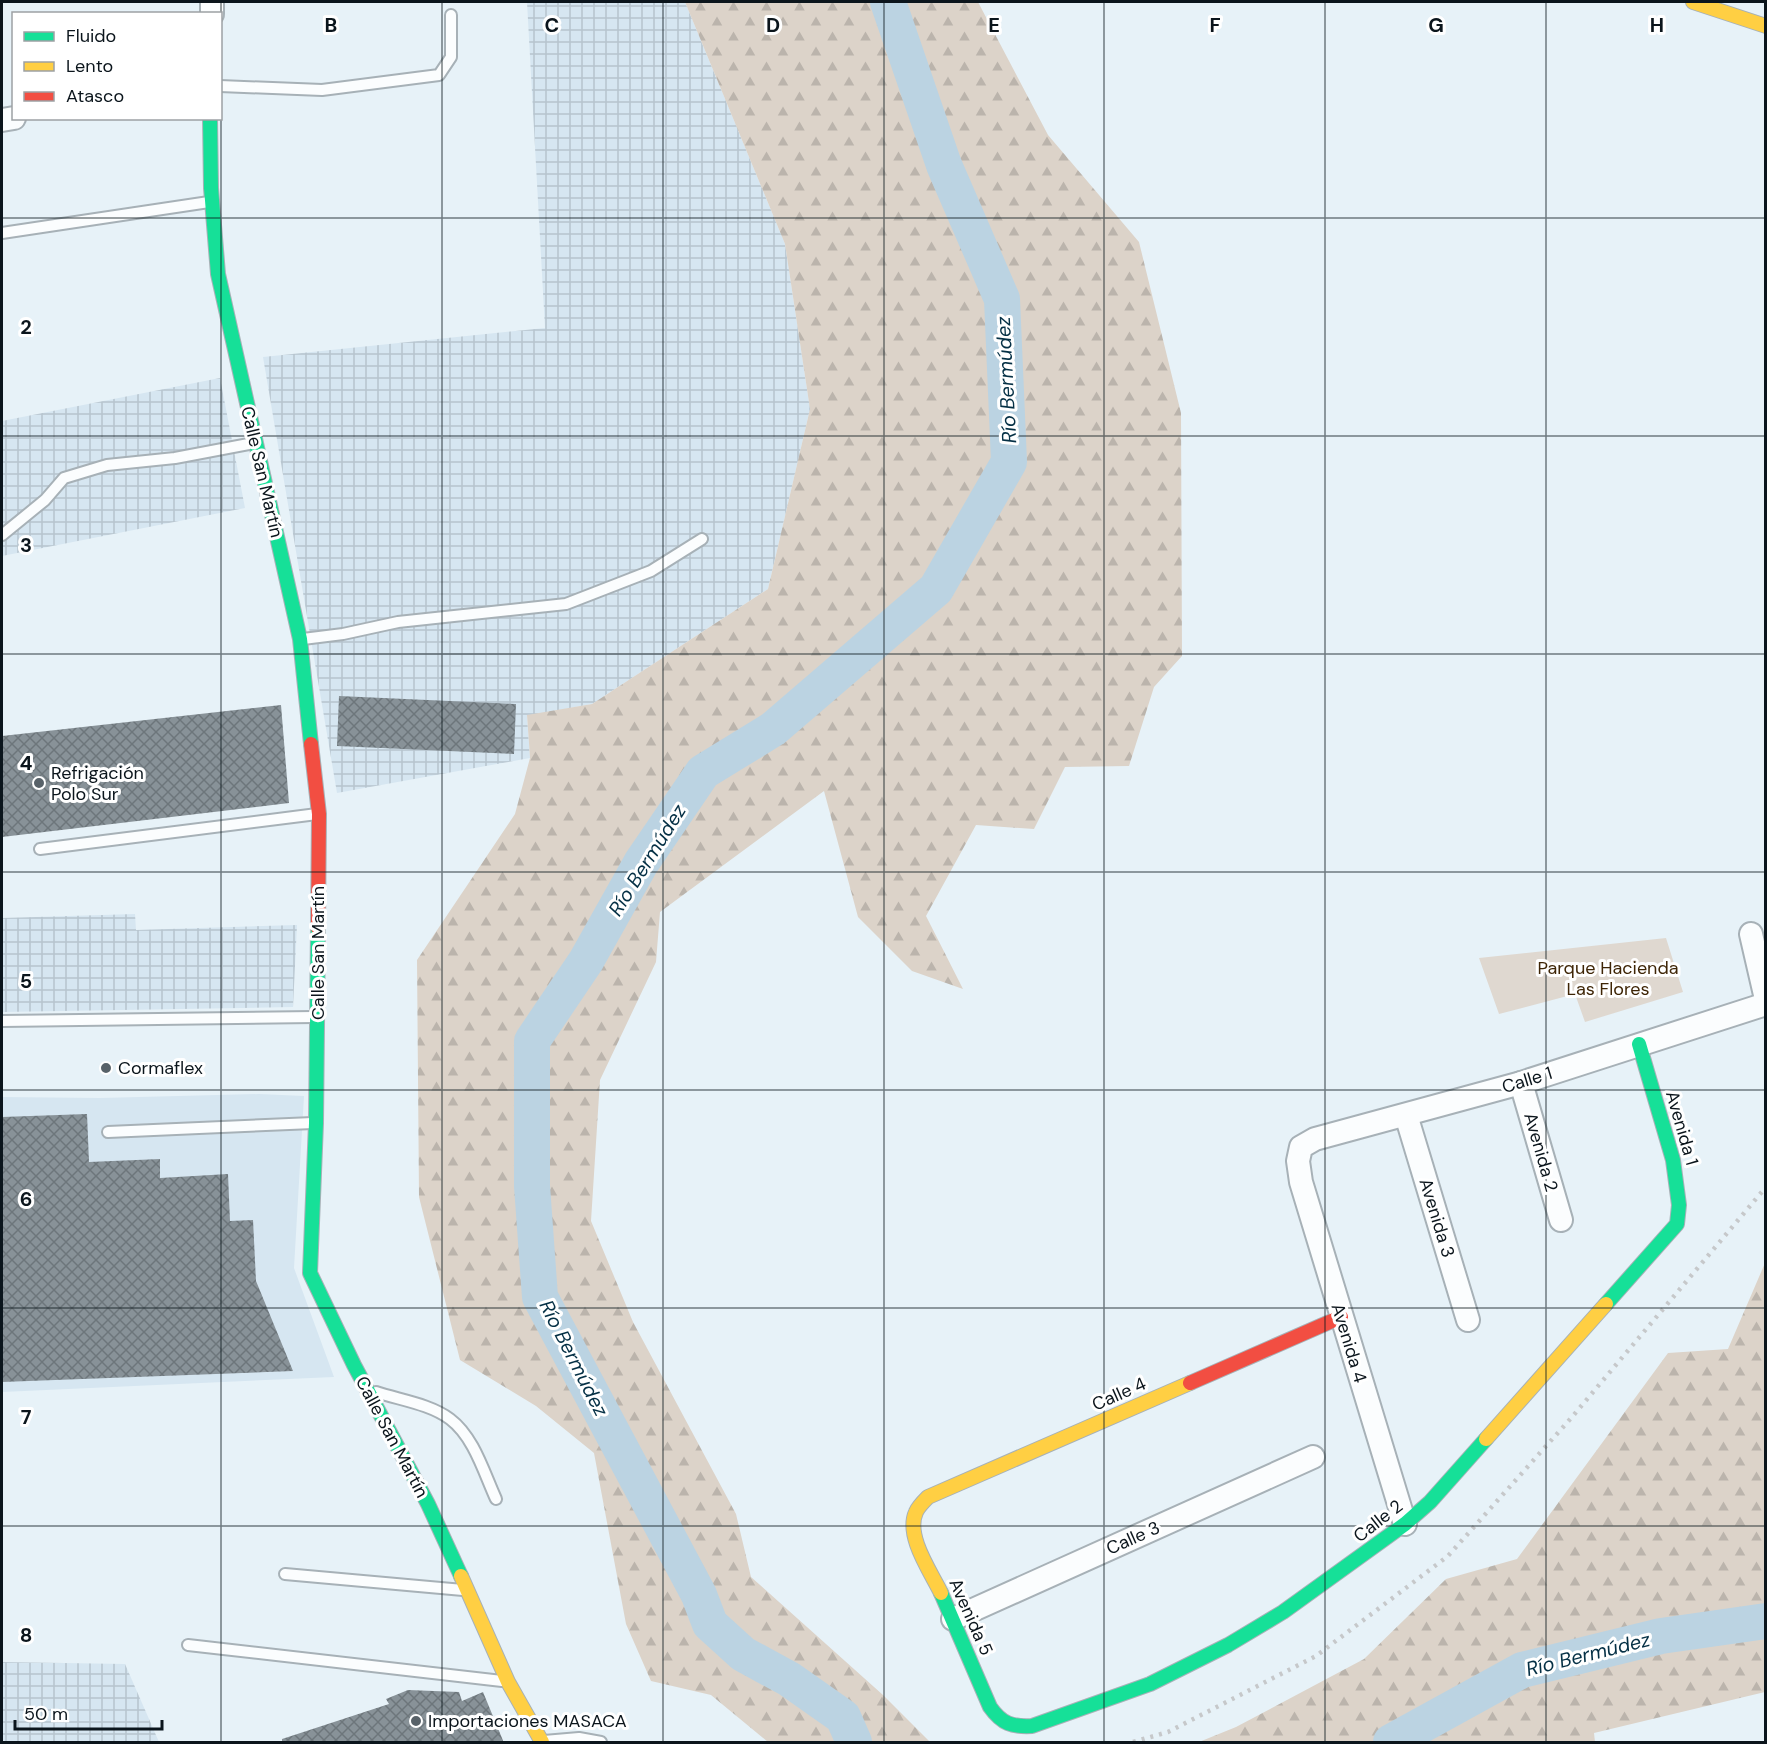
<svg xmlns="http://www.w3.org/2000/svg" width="1767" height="1744" viewBox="0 0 1767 1744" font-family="'DM Sans',sans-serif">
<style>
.built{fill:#d6e6f1}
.industrial{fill:url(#industrial-grid)}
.forest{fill:url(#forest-firs)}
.park{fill:#dfd8d0}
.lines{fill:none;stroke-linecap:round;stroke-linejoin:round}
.river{stroke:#bbd3e2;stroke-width:36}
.building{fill:url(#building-cross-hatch)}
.lane-casing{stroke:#a7b1b7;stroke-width:14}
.street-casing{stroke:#a7b1b7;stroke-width:26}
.fast-casing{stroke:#a7b1b7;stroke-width:16}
.slow-casing{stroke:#a7b1b7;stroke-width:16}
.jam-casing{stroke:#a7b1b7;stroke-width:16}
.lane{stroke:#fbfdfe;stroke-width:10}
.street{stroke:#fbfdfe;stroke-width:22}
.fast{stroke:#16e098;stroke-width:14}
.slow{stroke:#ffcf43;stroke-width:14}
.jam{stroke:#f24e42;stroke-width:14}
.rail{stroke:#c6c8ca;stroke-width:4.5;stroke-dasharray:3 6;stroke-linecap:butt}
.grid{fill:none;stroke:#0b151c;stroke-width:1.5;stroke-opacity:0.55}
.poi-dot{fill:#586269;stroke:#fff;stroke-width:2}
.labels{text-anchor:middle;stroke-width:6;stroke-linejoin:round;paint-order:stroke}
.street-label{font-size:18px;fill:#0b151c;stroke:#fff}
.poi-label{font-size:18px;fill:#0b151c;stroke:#fff;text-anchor:start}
.park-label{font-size:18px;fill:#3e2506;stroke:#fff}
.water-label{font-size:20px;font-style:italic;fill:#053045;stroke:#fff}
.grid-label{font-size:20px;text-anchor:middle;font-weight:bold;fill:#0b151c;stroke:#fff;stroke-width:6;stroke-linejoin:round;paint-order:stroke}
</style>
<defs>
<pattern id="industrial-grid" width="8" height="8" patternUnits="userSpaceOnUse" patternTransform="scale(1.5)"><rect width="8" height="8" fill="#d6e6f1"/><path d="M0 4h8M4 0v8" fill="none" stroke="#b6c4ce"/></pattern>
<pattern id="forest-firs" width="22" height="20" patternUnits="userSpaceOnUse" patternTransform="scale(1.5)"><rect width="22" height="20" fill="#dcd3c9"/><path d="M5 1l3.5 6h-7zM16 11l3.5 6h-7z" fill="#bbb4ac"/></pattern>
<pattern id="building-cross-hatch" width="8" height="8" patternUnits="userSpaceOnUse" patternTransform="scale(1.5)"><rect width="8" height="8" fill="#889298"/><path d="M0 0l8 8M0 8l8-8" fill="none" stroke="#6d767b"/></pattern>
</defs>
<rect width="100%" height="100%" fill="#e7f2f8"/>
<path class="built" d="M259,1094L304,1096L294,1268L334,1377L2,1392V1097L100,1098Z"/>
<g class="industrial">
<path d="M527,2H685L785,244L810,409L768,589L592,704L527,716L530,758L337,793L263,357L545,328Z"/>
<path d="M220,378L245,508L2,556V421Z"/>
<path d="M135,914L136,930L297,925L293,1007L2,1012V918Z"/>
<path d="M2,1662L125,1664L159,1742H2Z"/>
</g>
<g class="forest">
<path d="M685,2H978L1048,135L1139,242L1181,413L1182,656L1154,687L1129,766L1065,767L1034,829L976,825L926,916L963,989L912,971L858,917L824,791L660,912L656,962L600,1080L591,1221L633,1322L736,1514L751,1577L883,1695L930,1742H768L711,1695L651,1681L626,1624L594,1453L536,1406L460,1360L419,1197L417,960L515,814L530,758L527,715L592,704L768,589L810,409L785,244Z"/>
<path d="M1765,1263V1692L1594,1733L1595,1742H1199L1236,1727L1364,1659L1446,1579L1517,1559L1668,1353L1728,1349Z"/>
</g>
<path class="park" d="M1666,938L1683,992L1585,1022L1575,994L1499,1014L1479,958Z"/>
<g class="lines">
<g class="river">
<path d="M854,1742L843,1717L789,1679L743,1654L710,1624L699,1595L540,1297L532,1186V1041L586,961L641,863L703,772L773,729L936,589L1009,462L1002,299L944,165L888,2"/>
<path d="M1391,1742L1522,1670L1661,1636L1766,1621"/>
</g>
</g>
<g class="building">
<path d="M339,696L516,704L514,754L337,746Z"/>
<path d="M281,705L289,803L2,837V736Z"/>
<path d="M87,1114L89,1162L160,1159V1178L228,1174L230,1221L253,1220L256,1281L293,1371L2,1382V1117Z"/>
<path d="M408,1690L459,1692L462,1701L483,1692L504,1743H282V1739L389,1704L386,1699Z"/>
</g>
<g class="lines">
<defs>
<g id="lane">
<path d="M220,86L322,90L439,75L451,57V15"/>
<path d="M2,233L209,202"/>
<path d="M2,535L45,500L64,478L107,465L175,458L254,443"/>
<path d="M303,639L343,634L398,622L566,604L651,571L702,539"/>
<path d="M40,849L317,814"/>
<path d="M2,1021L314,1017"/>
<path d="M108,1132L313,1123"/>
<path d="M376,1392C400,1400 430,1404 450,1419C474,1437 484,1473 496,1499"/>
<path d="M285,1574L463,1590"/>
<path d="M188,1645L502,1681"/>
<path d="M544,1741L579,1738L601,1742"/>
</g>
<g id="street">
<path d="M212,14V2"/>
<path d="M2,120L14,118"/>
<path d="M1751,934L1766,999"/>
<path d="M1521,1083L1561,1220"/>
<path d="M1406,1115L1468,1320"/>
<path d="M1405,1524L1301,1182L1298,1161L1301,1147L1315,1139L1521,1083L1766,1004"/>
<path d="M953,1619L1313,1457"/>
</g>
<g id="fast">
<path d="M210,118L211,188L218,274L300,639L311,744"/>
<path d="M318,928L316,1123L310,1273L354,1365L428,1504L461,1576"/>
<path d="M1606,1304L1677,1224L1679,1205L1673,1160L1639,1044"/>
<path d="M941,1593L990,1707C1002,1724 1012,1727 1032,1726L1150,1684L1228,1645L1283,1612L1405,1524L1430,1502L1486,1439"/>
</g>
<g id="slow">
<path d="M1693,2L1766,26"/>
<path d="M1486,1439L1606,1304"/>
<path d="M461,1576L508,1682L542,1742"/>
<path d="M941,1593C931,1572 905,1536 916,1512C918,1507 924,1501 928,1497L1190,1383"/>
</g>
<g id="jam">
<path d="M311,744L319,814L318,928"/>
<path d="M1190,1383L1341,1317"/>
</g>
</defs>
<use href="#lane" class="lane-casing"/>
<use href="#street" class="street-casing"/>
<use href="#fast" class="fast-casing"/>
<use href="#slow" class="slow-casing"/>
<use href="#jam" class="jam-casing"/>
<use href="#lane" class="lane"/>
<use href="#street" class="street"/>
<use href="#fast" class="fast"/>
<use href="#slow" class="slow"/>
<use href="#jam" class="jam"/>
<path class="rail" d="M1133,1742L1168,1732L1316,1656L1448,1556L1572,1417L1766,1187"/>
</g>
<path class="grid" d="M221,2V1742M442,2V1742M663,2V1742M884,2V1742M1104,2V1742M1325,2V1742M1546,2V1742M2,218H1766M2,436H1766M2,654H1766M2,872H1766M2,1090H1766M2,1308H1766M2,1526H1766"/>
<g class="poi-dot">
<circle cx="39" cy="783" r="6"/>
<circle cx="106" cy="1068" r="6"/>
<circle cx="416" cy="1721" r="6"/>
</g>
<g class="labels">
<g class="street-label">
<text transform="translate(262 472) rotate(77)" y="6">Calle San Martín</text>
<text transform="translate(318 953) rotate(-90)" y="6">Calle San Martín</text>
<text transform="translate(1527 1080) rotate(-17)" y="6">Calle 1</text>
<text transform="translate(1682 1128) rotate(74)" y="6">Avenida 1</text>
<text transform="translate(1541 1152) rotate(74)" y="6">Avenida 2</text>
<text transform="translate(1437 1218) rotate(73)" y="6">Avenida 3</text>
<text transform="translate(1349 1343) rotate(73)" y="6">Avenida 4</text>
<text transform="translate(1119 1394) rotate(-24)" y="6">Calle 4</text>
<text transform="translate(392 1437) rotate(62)" y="6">Calle San Martín</text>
<text transform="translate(1378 1521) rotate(-38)" y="6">Calle 2</text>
<text transform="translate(1133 1538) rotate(-24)" y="6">Calle 3</text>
<text transform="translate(971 1617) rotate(66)" y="6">Avenida 5</text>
</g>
<g class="poi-label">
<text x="51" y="779">Refrigación<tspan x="51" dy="21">Polo Sur</tspan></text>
<text x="118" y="1074">Cormaflex</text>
<text x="428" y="1727">Importaciones MASACA</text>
</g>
<g class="park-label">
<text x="1608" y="974">Parque Hacienda<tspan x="1608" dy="21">Las Flores</tspan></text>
</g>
<g class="water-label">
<text transform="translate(1006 380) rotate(-93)" y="7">Río Bermúdez</text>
<text transform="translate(647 860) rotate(-58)" y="7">Río Bermúdez</text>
<text transform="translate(574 1358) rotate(63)" y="7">Río Bermúdez</text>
<text transform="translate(1588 1654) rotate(-14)" y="7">Río Bermúdez</text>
</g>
</g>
<g class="grid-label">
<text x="331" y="32">B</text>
<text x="552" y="32">C</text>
<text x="773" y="32">D</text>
<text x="994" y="32">E</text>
<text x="1215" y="32">F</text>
<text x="1436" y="32">G</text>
<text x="1657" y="32">H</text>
<text x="26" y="334">2</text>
<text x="26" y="552">3</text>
<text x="26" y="770">4</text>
<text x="26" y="988">5</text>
<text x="26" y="1206">6</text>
<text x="26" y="1424">7</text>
<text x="26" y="1642">8</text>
</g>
<rect width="1767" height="1744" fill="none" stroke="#0b151c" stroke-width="6"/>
<rect x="12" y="12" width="210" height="108" fill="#ffffff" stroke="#9da1a4" stroke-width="1.5"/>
<rect x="24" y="32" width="30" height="9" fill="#16e098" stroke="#9da1a4" stroke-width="1.5"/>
<text x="66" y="42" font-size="18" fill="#0b151c">Fluido</text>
<rect x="24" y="62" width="30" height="9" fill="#ffcf43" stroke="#9da1a4" stroke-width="1.5"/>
<text x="66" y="72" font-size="18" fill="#0b151c">Lento</text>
<rect x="24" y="92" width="30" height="9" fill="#f24e42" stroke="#9da1a4" stroke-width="1.5"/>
<text x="66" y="102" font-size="18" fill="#0b151c">Atasco</text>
<path d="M15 1720v9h147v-9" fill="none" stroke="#0b151c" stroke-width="3"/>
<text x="24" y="1720" font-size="18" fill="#0b151c" stroke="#ffffff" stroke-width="4.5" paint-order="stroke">50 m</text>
</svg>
